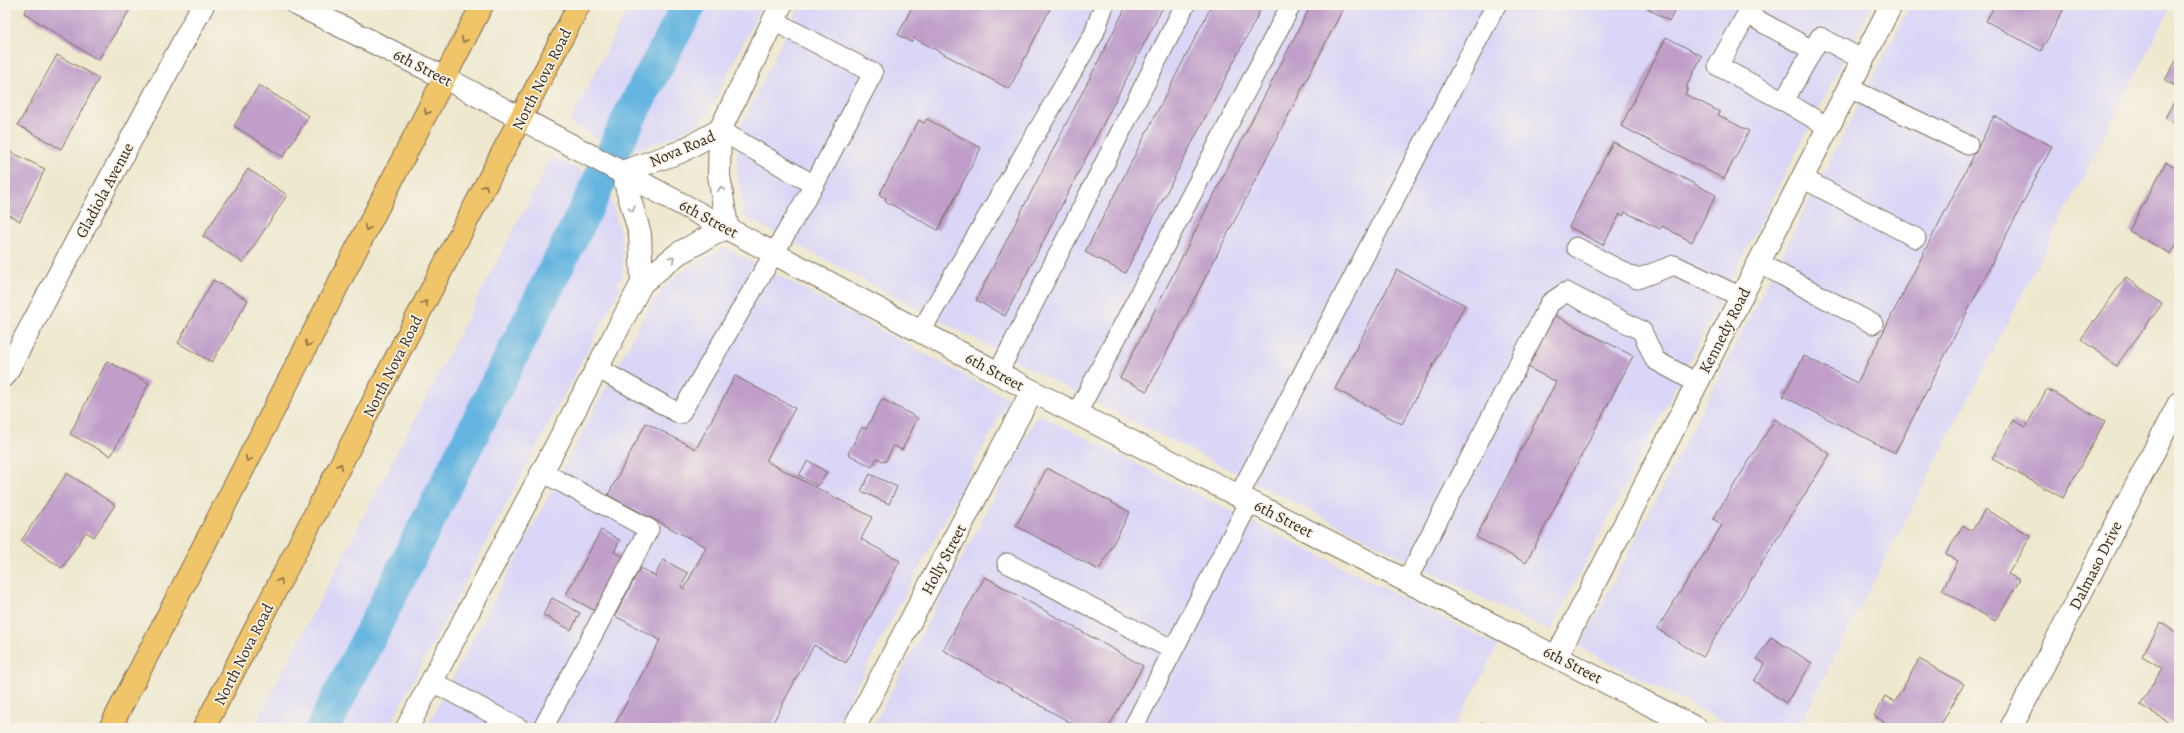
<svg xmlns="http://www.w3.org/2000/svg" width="2184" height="733" viewBox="0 0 2184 733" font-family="Alegreya,serif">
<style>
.built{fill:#dad6f7}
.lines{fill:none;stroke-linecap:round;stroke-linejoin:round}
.canal{stroke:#65b5e0;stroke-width:34}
.building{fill:#c09ec9}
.service-casing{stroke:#7a6c5c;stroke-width:21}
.minor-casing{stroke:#7a6c5c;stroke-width:24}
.tertiary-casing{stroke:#7a6c5c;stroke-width:24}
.primary-casing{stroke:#7a6c5c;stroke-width:24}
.service{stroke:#fff;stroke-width:19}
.minor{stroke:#fff;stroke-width:22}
.tertiary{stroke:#fff;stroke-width:22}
.primary{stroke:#f0c469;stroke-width:22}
.oneway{stroke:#8c6f40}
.oneway2{stroke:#a79f9a}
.labels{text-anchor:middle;stroke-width:3.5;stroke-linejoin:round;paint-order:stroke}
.street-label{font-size:16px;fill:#3b2a1e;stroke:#f7f3e8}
</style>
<rect width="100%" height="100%" fill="#f7f3e8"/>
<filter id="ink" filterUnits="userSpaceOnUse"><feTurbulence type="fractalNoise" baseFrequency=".025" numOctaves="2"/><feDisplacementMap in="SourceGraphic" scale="8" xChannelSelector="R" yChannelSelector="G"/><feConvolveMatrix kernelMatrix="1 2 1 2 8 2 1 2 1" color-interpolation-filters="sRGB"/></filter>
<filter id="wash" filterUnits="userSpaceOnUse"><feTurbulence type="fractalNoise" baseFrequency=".012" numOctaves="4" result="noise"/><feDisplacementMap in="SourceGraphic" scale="16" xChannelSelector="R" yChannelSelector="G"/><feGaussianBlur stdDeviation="0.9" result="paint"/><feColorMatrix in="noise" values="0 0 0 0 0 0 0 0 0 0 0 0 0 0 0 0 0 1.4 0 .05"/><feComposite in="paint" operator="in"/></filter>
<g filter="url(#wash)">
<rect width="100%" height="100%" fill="#eee8ce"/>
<g class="built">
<path d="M630,5H762L708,114L702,115V121L674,137L625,153L569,123Z"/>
<path d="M800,5H1872L1550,632L1042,375L744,216L737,172L738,138L743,135L740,128Z"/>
<path d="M1910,5H2172L1798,728H1736L1580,647Z"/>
<path d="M552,156L606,184L622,239L623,277L617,282L621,287L388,728H253Z"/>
<path d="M725,247L1009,399L834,728H426L653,299L660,298V290L688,267Z"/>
<path d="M1038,414L1498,646L1454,728H872Z"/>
</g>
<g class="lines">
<path class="canal" d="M323,728L589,203L632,112L689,5"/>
</g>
<g id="blocks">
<g class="building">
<path d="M29,5H133L98,60L24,13Z"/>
<path d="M913,5H1052L1009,89L914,38L911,42L898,35Z"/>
<path d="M1127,5H1164L1005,316L976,300Z"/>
<path d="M1212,5H1263L1125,273L1085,252Z"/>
<path d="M1311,5H1345L1147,391L1120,378Z"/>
<path d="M1642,5H1678L1669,21Z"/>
<path d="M1995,5H2066L2041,51L1986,21Z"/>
<path d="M1666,37L1702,56L1686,87L1688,88L1685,94L1720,112L1718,115L1749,131L1724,179L1621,126Z"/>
<path d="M57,55L99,78L61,149L18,125Z"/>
<path d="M2179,56V88L2165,80Z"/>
<path d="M259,85L309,116L283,157L234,126Z"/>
<path d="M2179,93V126L2165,118Z"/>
<path d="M1994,116L2052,146L1895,453L1783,396L1804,356L1857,383Z"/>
<path d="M927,119L981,148L938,230L885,201L886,198L879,195L919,120L924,123Z"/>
<path d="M1613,142L1716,195L1692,242L1662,226L1660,229L1625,212L1623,216L1620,214L1603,245L1569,227Z"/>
<path d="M5,149L45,169L20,221L5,213Z"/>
<path d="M2166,162L2179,169V240L2171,254L2129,231Z"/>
<path d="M248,169L287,195L243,263L203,236Z"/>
<path d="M1397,270L1465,305L1402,424L1335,389Z"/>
<path d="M2126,277L2162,304L2116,366L2081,339Z"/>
<path d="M213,280L248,300L212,362L178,343Z"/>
<path d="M1554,315L1633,356L1526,563L1476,537L1556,382L1527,367Z"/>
<path d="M107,361L149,383L111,456L70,434Z"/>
<path d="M735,376L795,408L766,461L872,517L861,539L900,561L846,663L814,645L770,728H613L660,640L615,616L640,568L655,576L663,560L688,573L681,587L684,589L706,547L608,495L646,423L696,449Z"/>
<path d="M2047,389L2105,421L2063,498L1992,459L2013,420L2026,427Z"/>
<path d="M882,399L918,418L902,450L894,446L885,462L877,458L872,467L848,454L862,427L866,429Z"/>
<path d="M1775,419L1830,454L1703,657L1657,629L1722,525L1713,519Z"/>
<path d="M808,461L827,472L818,486L799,475Z"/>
<path d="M1047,468L1130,512L1099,570L1016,526Z"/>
<path d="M67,473L115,505L94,537L86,532L62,568L21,541Z"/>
<path d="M870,474L897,487L889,504L861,491Z"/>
<path d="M1985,509L2031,536L2008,574L2020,580L1995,621L1942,590L1958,561L1946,554L1963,525L1972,531Z"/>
<path d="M601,530L620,540L614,552L628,559L599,613L566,595Z"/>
<path d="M985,577L1143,666L1108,728H1080L943,650Z"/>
<path d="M552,598L580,613L571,630L543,615Z"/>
<path d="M2161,623L2179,634V728L2140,705L2162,668L2142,656Z"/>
<path d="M1771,637L1812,663L1786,703L1754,681L1765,664L1757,659Z"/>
<path d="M1919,659L1964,684L1939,728H1886L1888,724L1874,716L1885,696L1895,702Z"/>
<path d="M1482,723L1492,728H1479Z"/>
</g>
</g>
</g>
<g filter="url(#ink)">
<use href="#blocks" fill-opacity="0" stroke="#7a6c5c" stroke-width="1"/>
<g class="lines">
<defs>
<g id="service">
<path d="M1849,88L1968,145"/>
<path d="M1784,101L1718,66L1747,14L1812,50"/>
<path d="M1828,127L1784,101L1820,37L1863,60"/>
<path d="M720,130L814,185"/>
<path d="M1802,178L1916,238"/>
<path d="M1576,247L1637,279L1674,265L1741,297"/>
<path d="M1759,263L1873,324"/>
<path d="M921,331L1094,34L1104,5"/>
<path d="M597,368L680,414L814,185L873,73L774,21"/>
<path d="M998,373L1185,5"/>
<path d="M1077,413L1291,5"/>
<path d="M542,472L649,529L543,728"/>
<path d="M1239,495L1496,5"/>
<path d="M1007,563L1173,650"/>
<path d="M1407,580L1550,303L1566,292L1642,331L1655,360L1697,383"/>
<path d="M431,681L519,728"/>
<path d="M1133,728L1250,501"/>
</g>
<g id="minor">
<path d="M642,283L640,234L622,172L680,152L720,130"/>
<path d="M5,375L203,5"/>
<path d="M1557,656L1891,5"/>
<path d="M407,728L642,283L679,253L727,227L719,175L720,130L781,5"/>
<path d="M854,728L1032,391"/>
<path d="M2011,728L2179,403"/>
</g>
<path id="tertiary" d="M298,5L445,78L1032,391L1696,728"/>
<g id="primary">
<path d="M110,728L482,5"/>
<path d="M204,728L579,5"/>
</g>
</defs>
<use href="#service" class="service-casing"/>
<use href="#minor" class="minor-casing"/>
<use href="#tertiary" class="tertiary-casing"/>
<use href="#primary" class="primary-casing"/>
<use href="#service" class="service"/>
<use href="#minor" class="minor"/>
<use href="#tertiary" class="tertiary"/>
<use href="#primary" class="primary"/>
</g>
<defs><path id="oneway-chevron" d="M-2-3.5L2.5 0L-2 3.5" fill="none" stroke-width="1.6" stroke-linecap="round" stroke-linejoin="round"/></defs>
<g class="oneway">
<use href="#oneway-chevron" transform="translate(464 40) rotate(117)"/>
<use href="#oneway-chevron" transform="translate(427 112) rotate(117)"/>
<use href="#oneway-chevron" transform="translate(485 187) rotate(-63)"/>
<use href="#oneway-chevron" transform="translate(367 228) rotate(117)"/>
<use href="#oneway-chevron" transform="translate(425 303) rotate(-63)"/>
<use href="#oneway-chevron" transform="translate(308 344) rotate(117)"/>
<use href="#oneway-chevron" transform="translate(248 459) rotate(117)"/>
<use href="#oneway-chevron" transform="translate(340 466) rotate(-63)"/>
<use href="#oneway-chevron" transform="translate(280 581) rotate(-63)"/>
</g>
<g class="oneway2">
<use href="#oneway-chevron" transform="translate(721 189) rotate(-98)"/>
<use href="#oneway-chevron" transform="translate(632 209) rotate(74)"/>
<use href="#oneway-chevron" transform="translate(672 259) rotate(-39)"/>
</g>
</g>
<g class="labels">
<g class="street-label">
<text transform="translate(423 67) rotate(27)" y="6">6th Street</text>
<text transform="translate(541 79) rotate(-63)" y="6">North Nova Road</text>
<text transform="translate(682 148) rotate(-23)" y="6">Nova Road</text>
<text transform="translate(104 190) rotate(-62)" y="6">Gladiola Avenue</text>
<text transform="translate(709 218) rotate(28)" y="6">6th Street</text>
<text transform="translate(1724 330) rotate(-63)" y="6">Kennedy Road</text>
<text transform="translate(392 366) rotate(-63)" y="6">North Nova Road</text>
<text transform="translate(995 371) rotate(28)" y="6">6th Street</text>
<text transform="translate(1284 518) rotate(27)" y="6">6th Street</text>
<text transform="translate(943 559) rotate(-62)" y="6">Holly Street</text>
<text transform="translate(2095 565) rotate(-63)" y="6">Dalmaso Drive</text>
<text transform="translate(243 654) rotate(-63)" y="6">North Nova Road</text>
<text transform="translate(1573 664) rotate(27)" y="6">6th Street</text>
</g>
</g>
<rect width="2184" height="733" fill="none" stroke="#f7f3e8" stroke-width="20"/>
</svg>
